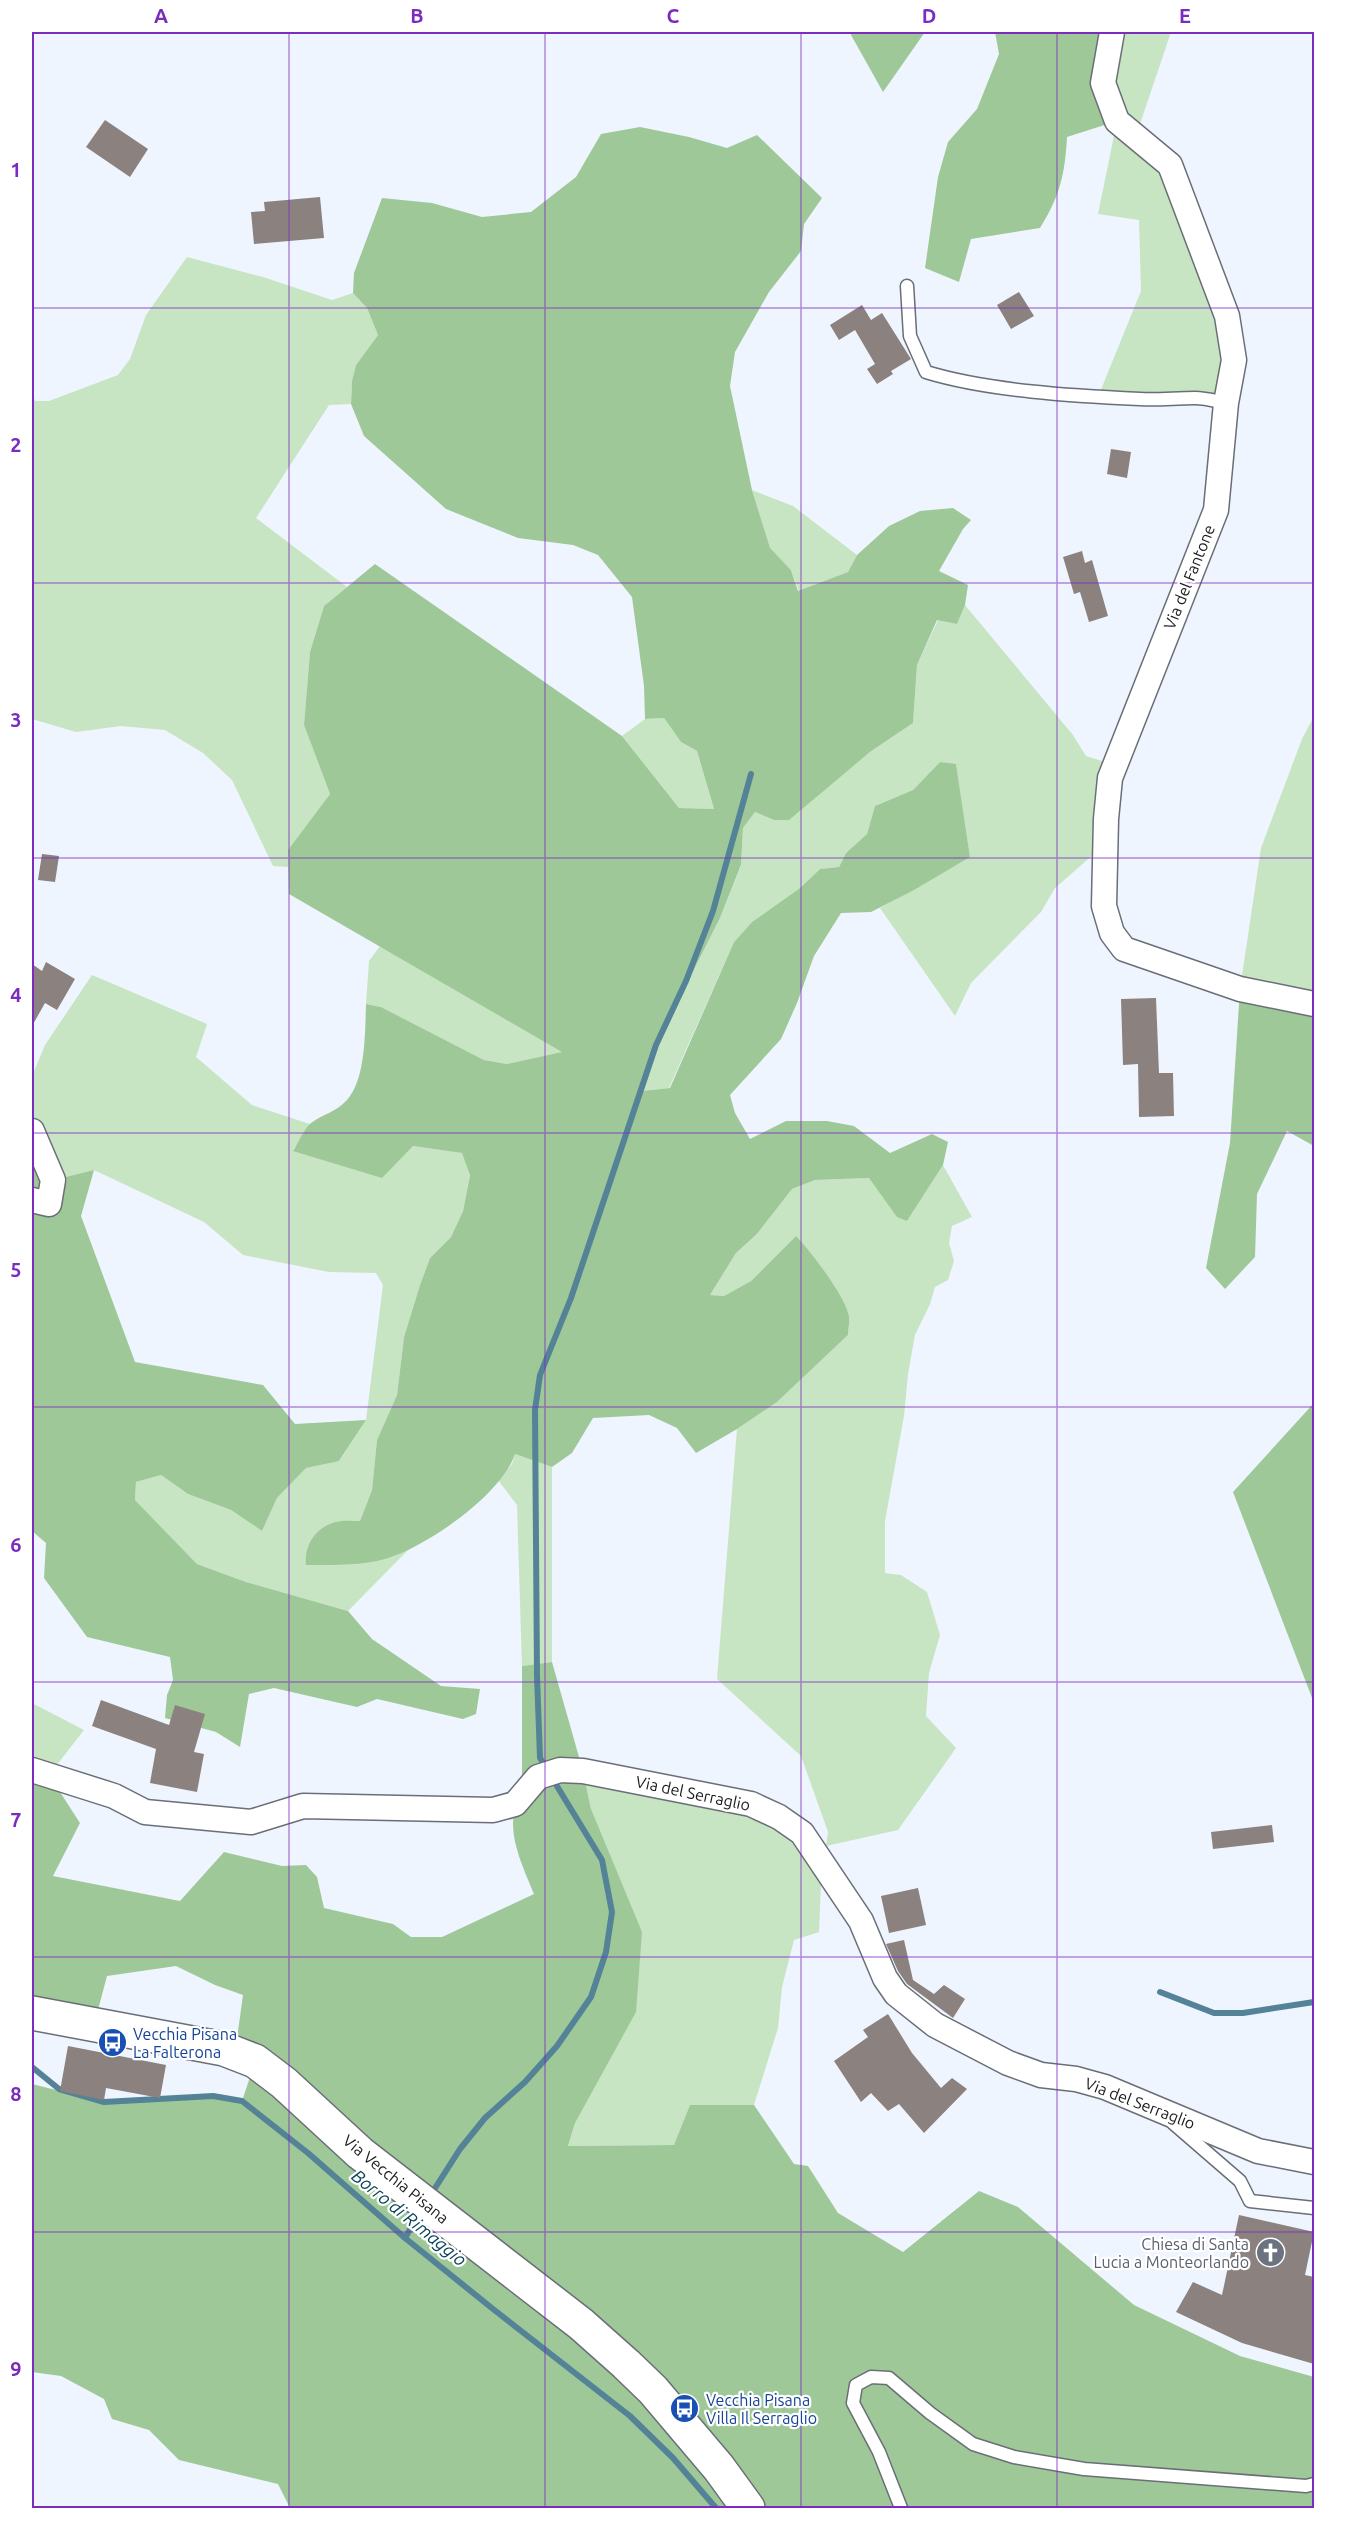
<svg xmlns="http://www.w3.org/2000/svg" width="1346" height="2540" viewBox="0 0 1346 2540" font-family="Ubuntu,sans-serif">
<style>
.green{fill:#c7e5c2}
.forest{fill:#9fc898}
.lines{fill:none;stroke-linecap:round;stroke-linejoin:round}
.stream{stroke:#548398;stroke-width:6}
.building{fill:#8b817e}
.lane-casing{stroke:#6a6e76;stroke-width:15}
.street-casing{stroke:#6a6e76;stroke-width:27}
.secondary-casing{stroke:#6a6e76;stroke-width:36}
.lane{stroke:#fff;stroke-width:12}
.street{stroke:#fff;stroke-width:24}
.secondary{stroke:#fff;stroke-width:33}
.grid{fill:none;stroke:#7b2cbf;stroke-width:1.5;stroke-opacity:0.55}
.labels{text-anchor:middle;stroke-width:4.5;stroke-linejoin:round;paint-order:stroke}
.street-label{font-size:16px;fill:#191b1e;stroke:#fff}
.transit-label{font-size:16px;fill:#164399;stroke:#fff;text-anchor:start}
.worship-label{font-size:16px;fill:#5b616d;stroke:#fff;text-anchor:end}
.water-label{font-size:18px;font-style:italic;fill:#094359;stroke:#fff}
.neatline{fill:none;stroke:#7b2cbf;stroke-width:2}
.grid-label{font-size:20px;text-anchor:middle;font-weight:bold;fill:#7b2cbf}
</style>
<rect width="100%" height="100%" fill="#eff5fe"/>
<g class="green">
<path d="M1112,32H1171L1136,136L1170,165L1227,316L1226,403L1098,397L1141,291L1139,220L1098,214L1117,121Z"/>
<path d="M187,257L263,277L332,300L353,293L367,308L378,335L356,365L352,381L351,404L329,405L256,518L347,587L324,606L310,652L304,725L330,794L288,850V867L273,866L232,780L203,753L165,730L121,726L76,732L32,719V391L35,401H49L118,375L130,359L146,315Z"/>
<path d="M752,490L793,506L857,555L848,572L799,591L791,570L770,549Z"/>
<path d="M965,605L1073,735L1086,756L1115,765L1094,854L1055,888L1041,912L971,983L955,1016L880,908L970,857L956,765L940,762L913,790L875,806L867,834L846,853L839,867L820,869L800,888L752,922L734,942L669,1088L640,1091L656,1045L720,918L741,866L743,828L755,812L774,820L833,782L870,752L913,723L917,665L938,620L957,624Z"/>
<path d="M1314,716V1004L1240,989L1261,848L1302,739Z"/>
<path d="M664,718L681,742L697,751L714,809L679,808L622,736L645,719Z"/>
<path d="M380,946L563,1052L507,1064L484,1060L381,1007L366,1004L369,961Z"/>
<path d="M92,975L207,1024L196,1057L252,1105L310,1124L293,1150L413,1146L463,1153L470,1174L463,1211L451,1237L430,1258L420,1285L404,1337L397,1395L377,1440L372,1490L360,1521L335,1522L392,1557L410,1548L348,1611L246,1582L197,1564L135,1500L136,1482L161,1475L188,1494L231,1510L262,1531L277,1498L306,1468L340,1460L366,1420L383,1285L376,1273L329,1272L243,1255L204,1222L94,1170L53,1180L32,1131V1076L45,1045Z"/>
<path d="M943,1165L972,1217L952,1226L949,1243L954,1261L948,1280L935,1287L930,1304L915,1335L908,1374L904,1416L885,1521V1573L901,1575L927,1592L940,1635L929,1673L926,1716L956,1748L898,1830L826,1846L828,1832L801,1756L717,1679L737,1429L777,1402L848,1335C848,1329 850,1322 849,1316C846,1297 810,1250 796,1236L751,1281L724,1296L710,1295L736,1253L757,1234L792,1189L815,1180L869,1178L907,1221Z"/>
<path d="M515,1454L552,1467V1662L522,1666L517,1505L498,1480L512,1464Z"/>
<path d="M32,1703L84,1730L49,1775L32,1770Z"/>
<path d="M583,1771L751,1804L822,1860L819,1932L794,1940L782,1987L778,2028L754,2105H690L675,2145L568,2146L575,2123L591,1809Z"/>
</g>
<g class="forest">
<path d="M852,32H925L883,92L851,35Z"/>
<path d="M995,32H1112L1117,121L1067,137C1065,174 1060,196 1040,228L971,239L959,282L925,268L938,177L948,142L977,109L999,54Z"/>
<path d="M640,127L689,137L727,148L757,135L822,198L804,224L801,251L769,292L735,352L730,386L752,490L770,548L791,570L798,591L848,572L857,555L889,526L920,511L953,508L971,520L963,529L939,571L968,585L965,605L957,624L937,620L917,665L913,723L870,752L789,820H774L755,812L743,828L741,865L720,918L656,1045L641,1091L670,1088L734,942L752,922L800,888L820,869L839,867L846,853L867,834L875,806L913,790L940,762L956,764L970,857L914,890L871,912L841,913L814,956L797,1003L781,1039L730,1095L735,1113L750,1139L786,1121H827L854,1126L890,1153L932,1134L948,1142L943,1165L907,1221L897,1217L869,1178L815,1180L792,1189L757,1234L736,1253L710,1295L724,1296L751,1281L796,1236C810,1250 846,1297 849,1316C850,1322 848,1329 848,1335L777,1402L737,1429L696,1453L677,1428L649,1415L593,1418L572,1453L552,1467L515,1454C501,1495 433,1541 394,1556C369,1566 333,1565 306,1565C304,1545 316,1527 336,1522C343,1520 352,1521 360,1521L372,1490L377,1440L397,1395L404,1337L420,1285L430,1258L451,1237L463,1211L470,1175L462,1153L413,1146L382,1178L293,1151C298,1143 304,1129 311,1123C323,1114 336,1112 347,1100C366,1079 365,1031 366,1004L381,1007L484,1060L507,1064L562,1052L289,894L288,850L330,794L304,725L310,652L324,606L375,564L622,736L679,808L714,809L697,751L681,742L664,718L645,719L644,686L632,597L598,555L573,545L518,538L446,509L364,436L351,404L352,381L356,365L378,335L367,308L353,293L354,273L382,198L432,203L482,217L531,212L576,177L601,134Z"/>
<path d="M1240,989L1314,1004V1146L1287,1131L1257,1194L1255,1257L1225,1289L1206,1268L1230,1143Z"/>
<path d="M32,1131L53,1180L94,1170L81,1216L135,1362L263,1385L295,1424L366,1420L339,1461L306,1468L277,1498L262,1531L231,1510L188,1494L161,1475L136,1482L135,1500L197,1564L246,1582L348,1611L372,1639L441,1686L480,1689L476,1714L463,1719L377,1699L357,1707L274,1688L249,1694L240,1747L216,1732L165,1718L167,1695L173,1680L170,1657L87,1637L44,1578L46,1543L32,1531Z"/>
<path d="M1314,1403V1703L1233,1492Z"/>
<path d="M552,1662L583,1771L591,1809L642,1932L636,2012L575,2123L568,2146L674,2145L690,2105H754L794,2164L808,2166L838,2213L903,2252L979,2191L1018,2207L1134,2305L1240,2356L1314,2377V2508H290L278,2484L179,2460L149,2430L112,2419L104,2399L61,2376L32,2372V2084L104,2102L213,2096L242,2101L255,2062L235,2053L243,1995L215,1985L176,1966L107,1976L94,2025L32,2012V1770L49,1775L80,1823L53,1876L180,1901L224,1852L282,1866L306,1865L317,1877L324,1908L393,1924L411,1937H442L534,1894C522,1864 501,1824 522,1794V1666Z"/>
</g>
<g class="lines">
<g class="stream">
<path d="M547,1769L540,1758L537,1676L535,1410L540,1375L571,1298L656,1045L686,981L713,911L751,774"/>
<path d="M1160,1992L1214,2013H1243L1314,2002"/>
<path d="M32,2067L59,2089L104,2102L213,2096L242,2101L308,2153L405,2238L493,2309L630,2416L673,2458L716,2508"/>
<path d="M430,2196L460,2149L485,2118L525,2082L557,2046L591,1997L606,1952L612,1912L602,1860L552,1778"/>
<path d="M405,2238L420,2212"/>
</g>
</g>
<g class="building">
<path d="M105,120L148,149L130,177L86,147Z"/>
<path d="M320,197L324,238L254,244L251,212L265,211L264,202Z"/>
<path d="M1019,292L1034,316L1011,329L997,305Z"/>
<path d="M862,305L871,320L882,313L911,359L891,371L893,374L877,384L867,369L875,364L855,330L839,340L830,325Z"/>
<path d="M1111,449L1131,452L1127,478L1107,474Z"/>
<path d="M1082,551L1085,563L1092,560L1108,616L1089,622L1080,592L1074,594L1063,557Z"/>
<path d="M42,854L59,856L55,882L38,880Z"/>
<path d="M46,962L75,979L57,1010L45,1003L32,1026V964L42,971Z"/>
<path d="M1156,998L1159,1073H1173L1174,1116L1139,1117L1138,1064L1123,1065L1121,999Z"/>
<path d="M101,1700L169,1725L175,1705L205,1714L194,1752L204,1754L197,1792L150,1783L156,1749L92,1726Z"/>
<path d="M1272,1825L1274,1842L1213,1849L1211,1832Z"/>
<path d="M918,1888L926,1925L889,1933L881,1896Z"/>
<path d="M904,1940L913,1980L934,1994L944,1985L965,1999L953,2018L907,1984L898,1971L886,1944Z"/>
<path d="M888,2014L912,2053L941,2088L952,2078L967,2089L924,2133L899,2104L888,2111L871,2093L861,2102L834,2061L868,2037L863,2030Z"/>
<path d="M68,2046L166,2065L160,2098L106,2088L104,2100L60,2091Z"/>
<path d="M1239,2215L1314,2232L1305,2275L1314,2277V2364L1242,2343L1176,2312L1193,2282L1222,2295Z"/>
</g>
<g class="lines">
<defs>
<g id="lane">
<path d="M907,286L910,336L926,372C988,391 1074,396 1140,399C1158,400 1176,398 1195,398C1205,398 1216,401 1226,403"/>
<path d="M1173,2123L1240,2181L1250,2201L1314,2208"/>
<path d="M901,2508L879,2452L853,2403L856,2385L871,2377L889,2378L930,2413L973,2444L1014,2457L1084,2469L1306,2486L1314,2484"/>
</g>
<g id="street">
<path d="M1112,32L1103,83L1117,121L1170,165L1227,316L1234,360L1226,403L1216,510L1110,778L1106,819L1104,906L1112,933L1124,949L1240,989L1314,1004"/>
<path d="M32,1131L53,1180L49,1204L32,1200"/>
<path d="M32,1770L114,1796L145,1812L251,1822L303,1806L493,1810L515,1804L538,1777L560,1770L583,1771L751,1804L779,1817L802,1833L861,1921L885,1978L896,1994L935,2025L1008,2063L1041,2075L1076,2079L1105,2087L1258,2151L1314,2162"/>
</g>
<path id="secondary" d="M32,2013L224,2049L255,2061L284,2083L360,2153L581,2324L626,2364L653,2390L719,2468L748,2508"/>
</defs>
<use href="#lane" class="lane-casing"/>
<use href="#street" class="street-casing"/>
<use href="#secondary" class="secondary-casing"/>
<use href="#lane" class="lane"/>
<use href="#street" class="street"/>
<use href="#secondary" class="secondary"/>
</g>
<path class="grid" d="M289,32V2508M545,32V2508M801,32V2508M1057,32V2508M32,308H1314M32,583H1314M32,858H1314M32,1133H1314M32,1407H1314M32,1682H1314M32,1957H1314M32,2232H1314"/>
<defs>
<symbol id="bus-disc" viewBox="-11 -11 22 22"><circle r="9.5" fill="#1a4fb4" stroke="#fff"/><path d="M-5-6H5V4H4V6H2V4H-2V6H-4V4H-5ZM-3.5-4V0h7V-4ZM-3.5 1.2v1.5H-2V1.2ZM2 1.2v1.5H3.5V1.2Z" fill="#fff"/></symbol>
<symbol id="church-disc" viewBox="-11 -11 22 22"><circle r="9.5" fill="#6b7280" stroke="#fff"/><path d="M-1.2-6h2.4v3.5h3.3v2.4h-3.3V6h-2.4V-.1h-3.3v-2.4h3.3Z" fill="#fff"/></symbol>
</defs>
<g fill-rule="evenodd">
<use href="#bus-disc" x="96" y="2026" width="33" height="33"/>
<use href="#church-disc" x="1254" y="2236" width="33" height="33"/>
<use href="#bus-disc" x="668" y="2392" width="33" height="33"/>
</g>
<g class="labels">
<g class="street-label">
<text transform="translate(1189 577) rotate(-68)" y="6">Via del Fantone</text>
<text transform="translate(693 1793) rotate(12)" y="6">Via del Serraglio</text>
<text transform="translate(1140 2103) rotate(21)" y="6">Via del Serraglio</text>
<text transform="translate(396 2179) rotate(39)" y="6">Via Vecchia Pisana</text>
</g>
<g class="transit-label">
<text x="133" y="2040">Vecchia Pisana<tspan x="133" dy="18">La Falterona</tspan></text>
<text x="706" y="2406">Vecchia Pisana<tspan x="706" dy="18">Villa Il Serraglio</tspan></text>
</g>
<g class="worship-label">
<text x="1249" y="2250">Chiesa di Santa<tspan x="1249" dy="18">Lucia a Monteorlando</tspan></text>
</g>
<g class="water-label">
<text transform="translate(409 2218) rotate(39)" y="6">Borro di Rimaggio</text>
</g>
</g>
<rect width="1346" height="2540" fill="none" stroke="#ffffff" stroke-width="66"/>
<rect x="33" y="33" width="1280" height="2474" class="neatline"/>
<g class="grid-label">
<text x="161" y="23">A</text>
<text x="417" y="23">B</text>
<text x="673" y="23">C</text>
<text x="929" y="23">D</text>
<text x="1185" y="23">E</text>
<text x="16" y="177">1</text>
<text x="16" y="452">2</text>
<text x="16" y="727">3</text>
<text x="16" y="1002">4</text>
<text x="16" y="1277">5</text>
<text x="16" y="1552">6</text>
<text x="16" y="1827">7</text>
<text x="16" y="2101">8</text>
<text x="16" y="2376">9</text>
</g>
</svg>
